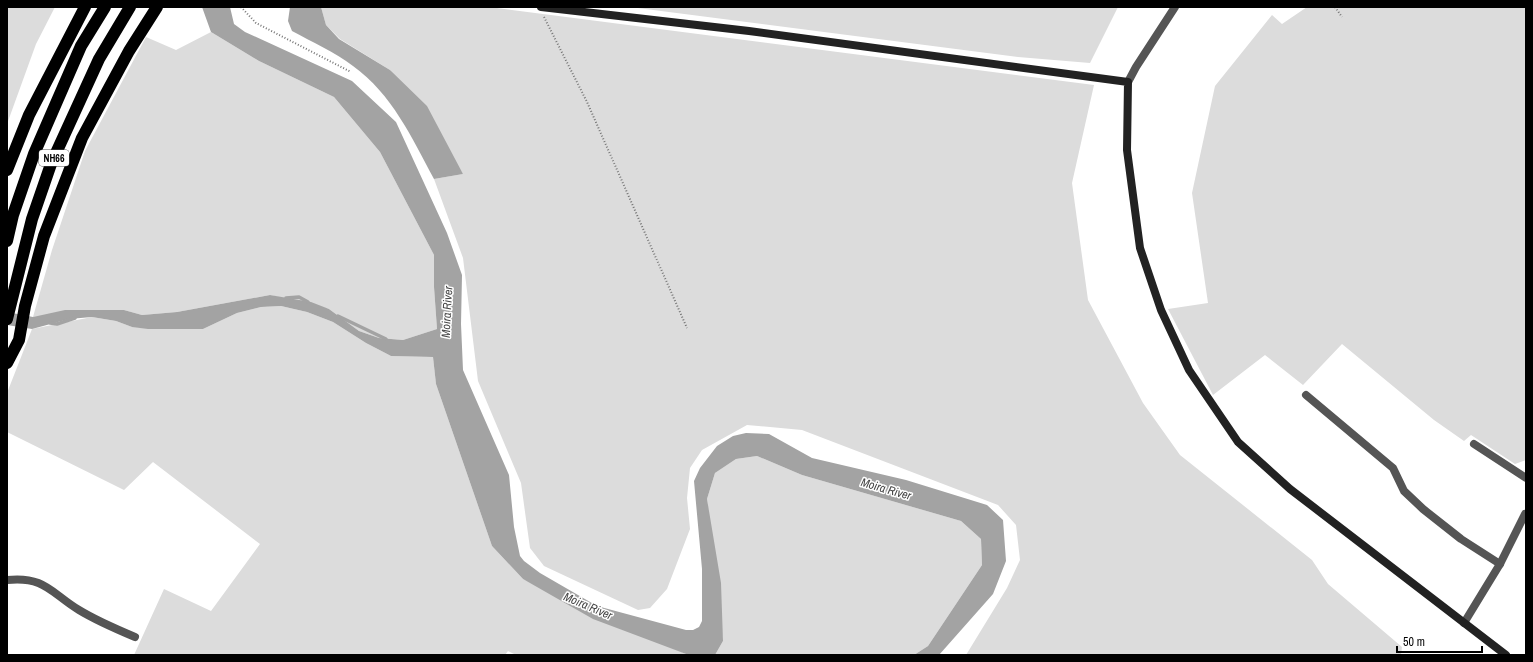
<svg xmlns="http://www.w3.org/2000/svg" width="1533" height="662" viewBox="0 0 1533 662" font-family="'Archivo Narrow',sans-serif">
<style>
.green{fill:#dcdcdc}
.water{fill:#a3a3a3}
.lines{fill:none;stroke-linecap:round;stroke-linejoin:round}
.stream{stroke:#a3a3a3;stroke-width:3.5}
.path{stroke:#777;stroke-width:2;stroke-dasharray:1 2;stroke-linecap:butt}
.street{stroke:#555;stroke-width:8}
.secondary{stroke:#222;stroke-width:8}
.highway{stroke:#000;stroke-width:12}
.labels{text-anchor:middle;stroke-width:3;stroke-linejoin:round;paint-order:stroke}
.shield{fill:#fff;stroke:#4c4c4c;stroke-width:1}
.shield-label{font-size:10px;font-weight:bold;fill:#000}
.water-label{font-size:12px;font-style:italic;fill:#444;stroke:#fff}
</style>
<rect width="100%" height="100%" fill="#fff"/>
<g class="green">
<path d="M7,7H55L36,44L7,124Z"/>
<path d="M321,7H489L1094,85L1072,183L1088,300L1143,403L1180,455L1312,560L1328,584L1402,647L1401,655H966L1007,588L1020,560L1016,525L998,505L802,430L747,425L702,450L690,468L687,498L690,529L667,589L650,608L638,610L544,566L530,548L521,483L478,381L463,258L434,179L463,174L390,70L340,39L326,25Z"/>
<path d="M630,7H1118L1090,63L1018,57Z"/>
<path d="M1307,7H1526V460L1515,464L1471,435L1464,441L1434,420L1342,344L1303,385L1265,355L1213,395L1168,309L1208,303L1192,193L1215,86L1272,15L1282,24Z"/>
<path d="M211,32L259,61L334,97L380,152L434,255V287L437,329L403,340L379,338L359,331L329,309L270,295L177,312L142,315L124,310L33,317L52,250L85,151L146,37L176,50Z"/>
<path d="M281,306L307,312L333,322L366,343L391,356L433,357L436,384L492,546L523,579L686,654L706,655H516L508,651L505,655H134L164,589L211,611L260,544L153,462L124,490L7,432V393L32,329L92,317L116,321L132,327L203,329L237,313L261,307Z"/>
<path d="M757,456L802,475L961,521L981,539L982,565L928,646L914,655H715L723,641L707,499L715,473L736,459Z"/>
</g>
<g class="water">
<path d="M202,7H230L234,24L245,32L352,81L396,122L447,233L462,275L461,324L463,370L509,475L514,527L520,556L524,561L540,573L597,606L686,630H693L699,627L702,621V569L694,481L700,468L717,446L733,436L746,433L769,434L812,458L906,480L987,505L1003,520L1006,561L993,594L939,655H914L928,646L982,565L981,539L961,521L802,475L757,456L736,459L715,473L707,499L721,583L723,641L715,655L686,654L593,619L523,579L492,546L436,384L433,357L391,356L366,343L333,322L307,312L281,306L261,307L237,313L203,329H148L132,327L116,321L92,317L69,319L32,329L7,325V312L33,317L65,310H124L142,315L177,312L270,295L311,302L329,309L359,331L379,338L403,340L437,329L434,287V255L380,152L334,97L259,61L211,32Z"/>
<path d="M290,7H321L326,25L339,39L390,70L427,106L463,174L434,179C412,138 392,94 353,66C335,52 312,42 292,31L288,21Z"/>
</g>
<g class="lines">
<g class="stream">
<path d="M286,298L299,297L308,302"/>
<path d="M338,316L386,339"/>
<path d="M50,323L57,324L75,318"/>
</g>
<g class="path">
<path d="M241,7L256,23L351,72"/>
<path d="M1335,7L1342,17"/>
<path d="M544,17L587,102L687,328"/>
</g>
<g class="street">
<path d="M1128,82L1136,67L1175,7"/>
<path d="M1306,395L1393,468L1404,491L1423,509L1461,539L1500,564"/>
<path d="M1474,444L1526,478"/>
<path d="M7,580C45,576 51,593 79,610C97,621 116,629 135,637"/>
<path d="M1464,623L1500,564L1525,514"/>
</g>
<path class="secondary" d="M541,7L749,31L1128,82L1127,150L1140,248L1161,310L1189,370L1238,442L1290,489L1506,655"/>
<g class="highway">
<path d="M7,170L29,115L85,7"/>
<path d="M7,241L13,215L34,154L81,46L105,7"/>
<path d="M7,319L32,219L51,164L99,59L130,7"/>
<path d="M7,363L19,340L25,306L44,236L82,138L129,51L157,7"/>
</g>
</g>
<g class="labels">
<rect class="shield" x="39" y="150" width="30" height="16" rx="3"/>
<g class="shield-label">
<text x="54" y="162">NH66</text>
</g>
<g class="water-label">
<text transform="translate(447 312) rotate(-87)" y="4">Moira River</text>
<text transform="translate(886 489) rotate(16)" y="4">Moira River</text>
<text transform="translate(588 606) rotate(23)" y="4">Moira River</text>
</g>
</g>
<rect width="1533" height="662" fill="none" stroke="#000000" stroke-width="16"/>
<path d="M1397 646v6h85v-6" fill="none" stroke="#000000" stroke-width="2"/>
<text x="1403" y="646" font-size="12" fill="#000000" stroke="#ffffff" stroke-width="3" paint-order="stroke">50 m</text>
</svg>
